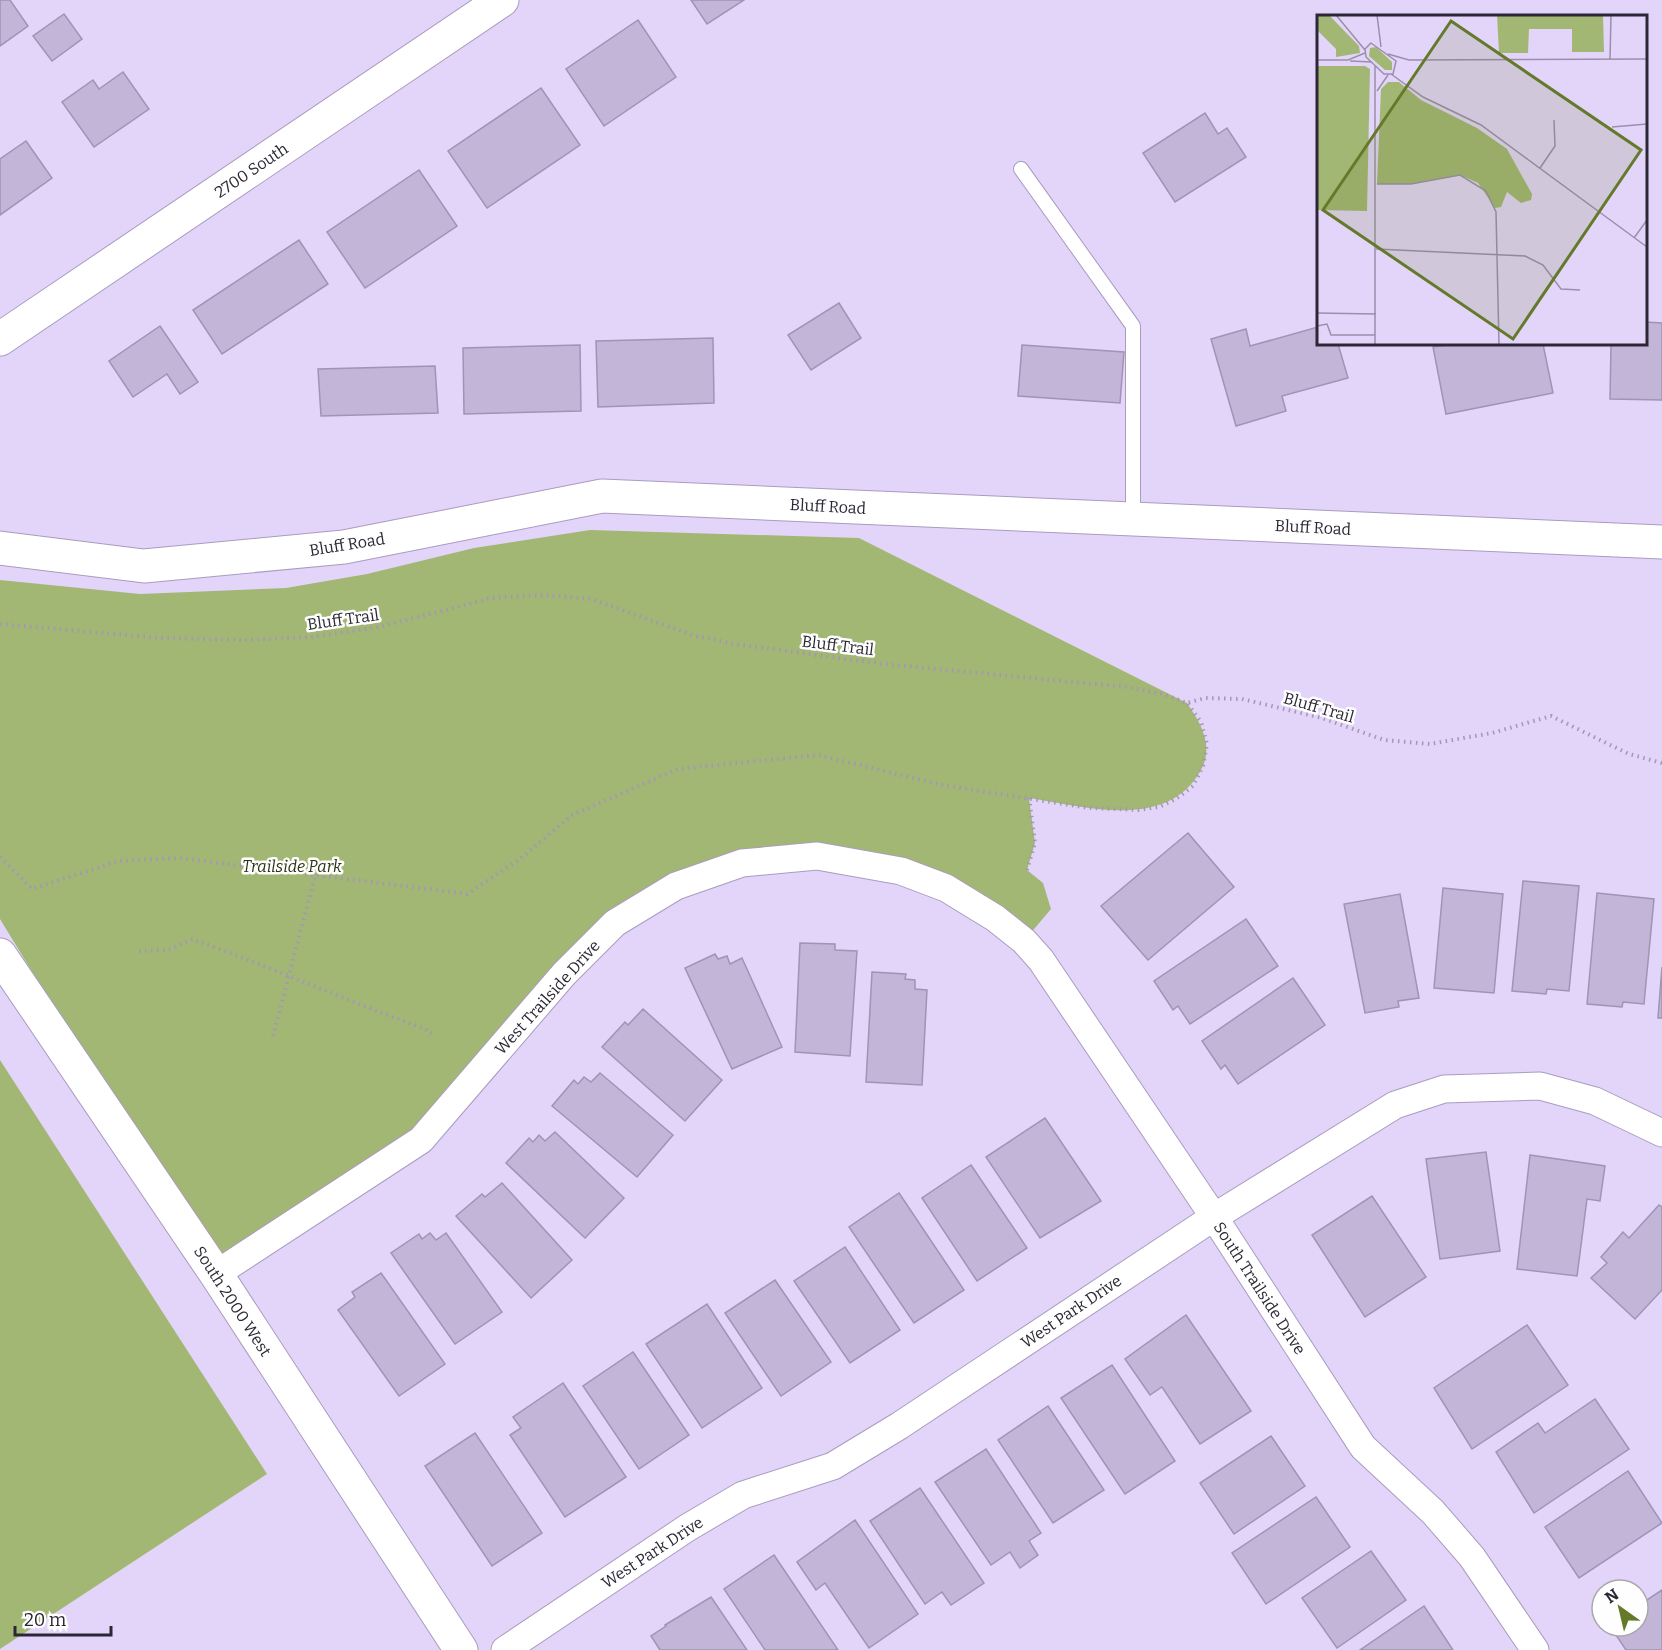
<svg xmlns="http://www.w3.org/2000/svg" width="1662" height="1650" viewBox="0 0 1662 1650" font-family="Bitter,serif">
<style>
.green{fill:#a3b774}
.building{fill:#c2b5d8;stroke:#a093b5;stroke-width:1.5}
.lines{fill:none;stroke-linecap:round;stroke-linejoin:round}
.service-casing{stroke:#a99cbf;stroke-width:16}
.minor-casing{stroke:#a99cbf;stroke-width:29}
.secondary-casing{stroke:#a99cbf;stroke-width:35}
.primary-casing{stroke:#a99cbf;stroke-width:35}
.path{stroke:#a297b4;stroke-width:4;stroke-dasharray:1.5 4.5;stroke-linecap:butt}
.service{stroke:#fff;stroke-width:14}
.minor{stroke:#fff;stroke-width:27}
.secondary{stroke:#fff;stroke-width:33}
.primary{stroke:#fff;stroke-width:33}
.labels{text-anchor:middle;stroke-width:5;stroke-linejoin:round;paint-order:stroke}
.street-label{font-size:16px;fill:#2c2734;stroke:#fefefe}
.park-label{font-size:16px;font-style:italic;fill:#2b3413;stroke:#fefefe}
.inset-road{fill:none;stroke:#9a8fab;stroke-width:1.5}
.view{fill:#65792a;fill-opacity:0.15;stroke:#65792a;stroke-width:3}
.inset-edge{fill:none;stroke:#2c2734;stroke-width:3}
</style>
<rect width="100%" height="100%" fill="#e3d5fa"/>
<g class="green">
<path d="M590,530L859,538L1187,703C1201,723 1214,746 1201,770C1168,831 1085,807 1029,798L1035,843L1027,870L1043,883L1051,909L1024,941L901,871L742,863L615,923L455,1102L216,1274L0,919V580L140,594L286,588L367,574L474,548Z"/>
<path d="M0,1060L267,1474L0,1649Z"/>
</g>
<g class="building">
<path d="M0,0H10L28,26L0,46Z"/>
<path d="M691,0H744L707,24Z"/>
<path d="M64,14L82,39L52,61L33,36Z"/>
<path d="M638,20L676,77L604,126L566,69Z"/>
<path d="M123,72L149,109L94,147L62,102L93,80L99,89Z"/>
<path d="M541,88L580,145L487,208L448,151Z"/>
<path d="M1205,113L1218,134L1227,128L1246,157L1175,202L1143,153Z"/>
<path d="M26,141L52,178L0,215V159Z"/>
<path d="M419,170L457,226L365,288L327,232Z"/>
<path d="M299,240L328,284L222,354L193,310Z"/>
<path d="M839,303L861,338L811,370L788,335Z"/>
<path d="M1646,322L1662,323V400L1610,399L1611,344H1646Z"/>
<path d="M160,326L198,382L180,394L167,374L133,397L109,361Z"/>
<path d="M1318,327V344H1338L1348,378L1282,396L1286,411L1236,426L1211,339L1246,329L1250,346Z"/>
<path d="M713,338L714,403L598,407L596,341Z"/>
<path d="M1452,344H1543L1553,393L1446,414L1433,347Z"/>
<path d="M580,345L581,411L464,414L463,348Z"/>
<path d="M1022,345L1124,352L1120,403L1018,396Z"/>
<path d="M435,366L438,413L321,416L318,369Z"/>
<path d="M1188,833L1234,887L1148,960L1101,906Z"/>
<path d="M1523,881L1579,886L1569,991L1547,989L1546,994L1512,991Z"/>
<path d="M1443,888L1503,894L1494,993L1434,988Z"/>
<path d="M1597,893L1654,899L1644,1004L1623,1002L1622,1007L1587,1004Z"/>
<path d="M1400,894L1419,998L1398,1001L1399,1007L1365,1013L1344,904Z"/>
<path d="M1246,919L1278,966L1190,1024L1178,1006L1173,1010L1154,981Z"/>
<path d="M800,943L835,944V950L857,951L850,1056L795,1052Z"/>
<path d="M715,954L718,959L727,956L730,964L742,958L782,1047L732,1069L685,968Z"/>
<path d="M1662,967V1018H1658Z"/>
<path d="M872,972L906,974L905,979L915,980V989L927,990L922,1085L866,1082Z"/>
<path d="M1293,978L1325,1025L1238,1084L1225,1065L1221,1069L1202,1041Z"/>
<path d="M643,1009L722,1080L685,1121L602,1047L625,1022L628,1025Z"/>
<path d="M600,1073L673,1135L637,1177L552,1106L574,1080L578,1084L584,1077L591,1082Z"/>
<path d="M1045,1118L1101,1201L1040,1238L986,1157Z"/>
<path d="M555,1132L624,1198L585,1238L506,1163L529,1138L533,1142L539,1135L545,1141Z"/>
<path d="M1486,1152L1500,1251L1440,1259L1426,1159Z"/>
<path d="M1530,1155L1605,1166L1600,1201L1587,1199L1577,1276L1517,1269Z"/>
<path d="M971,1165L1027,1248L977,1281L922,1198Z"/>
<path d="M502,1183L572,1260L531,1298L456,1216L482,1194L485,1197Z"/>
<path d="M899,1193L964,1290L914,1323L849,1227Z"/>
<path d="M1372,1196L1426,1277L1365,1317L1312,1235Z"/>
<path d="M1659,1205L1662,1207V1290L1635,1319L1591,1278L1607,1263L1601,1257L1623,1232L1629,1238Z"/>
<path d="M430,1233L436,1240L446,1233L502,1312L455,1344L391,1253L419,1234L422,1239Z"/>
<path d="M845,1247L900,1330L850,1363L794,1281Z"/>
<path d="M381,1273L445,1364L399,1396L338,1310L355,1297L352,1292Z"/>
<path d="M775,1280L831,1362L781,1396L725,1313Z"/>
<path d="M707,1304L762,1388L702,1428L646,1344Z"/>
<path d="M1186,1315L1251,1411L1200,1444L1162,1387L1150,1395L1125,1359Z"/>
<path d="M1527,1325L1568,1385L1472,1449L1434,1388Z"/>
<path d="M633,1352L689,1435L639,1469L583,1386Z"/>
<path d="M1112,1365L1175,1461L1125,1494L1061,1398Z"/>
<path d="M563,1383L626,1477L565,1517L510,1435L521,1428L513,1417Z"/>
<path d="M1595,1399L1629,1449L1534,1513L1496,1452L1538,1423L1545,1433Z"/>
<path d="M1048,1406L1104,1490L1053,1523L998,1440Z"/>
<path d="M475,1433L542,1533L492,1566L425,1466Z"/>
<path d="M1271,1436L1305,1486L1234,1534L1200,1483Z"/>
<path d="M986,1449L1041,1533L1029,1541L1038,1555L1020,1568L1010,1552L991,1565L935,1482Z"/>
<path d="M1628,1471L1662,1523L1579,1578L1545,1527Z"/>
<path d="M920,1488L984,1583L951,1605L942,1592L925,1604L870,1521Z"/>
<path d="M1316,1497L1350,1547L1266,1604L1232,1553Z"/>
<path d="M855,1520L918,1614L869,1648L825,1583L816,1590L797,1562Z"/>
<path d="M1371,1551L1406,1600L1337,1648L1302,1598Z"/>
<path d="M774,1555L838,1650H765L724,1589Z"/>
<path d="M1662,1590V1650H1626L1610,1626H1638V1606Z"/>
<path d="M711,1597L747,1650H660L651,1636L666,1626L665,1625Z"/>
<path d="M1424,1606L1453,1650H1360Z"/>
</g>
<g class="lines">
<defs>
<path id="service" d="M1021,169L1133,326V519"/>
<g id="minor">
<path d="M216,1274L421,1140L564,974L615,923L676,886L742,863L817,856L901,871L946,888L995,918L1024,941L1041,960L1214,1217L1363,1447L1433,1512L1472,1557L1535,1650"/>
<path d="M505,1650L687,1528L743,1495L833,1466L899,1426L1214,1217L1395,1105L1444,1089L1540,1086L1595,1101L1662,1133"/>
</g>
<g id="secondary">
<path d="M0,339L502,0"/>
<path d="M0,548L144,566L344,547L602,496L1662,542"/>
</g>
<path id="primary" d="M0,955L216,1274L461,1650"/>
</defs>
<use href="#service" class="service-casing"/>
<use href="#minor" class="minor-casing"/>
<use href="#secondary" class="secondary-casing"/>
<use href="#primary" class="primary-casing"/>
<g class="path">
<path d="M0,624L160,638L244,640L312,637L379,627L492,598L545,595L591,599L695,636L735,644L884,664L1126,687L1163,694L1187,703L1205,698L1242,699L1322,718L1384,740L1430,744L1492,733L1551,716L1629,754L1662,763"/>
<path d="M0,857L32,889L119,861L179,858L467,894L520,859L572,815L678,769L818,755L942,785L1089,808L1138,810L1159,807L1176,799L1193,786L1203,766L1207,744L1201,722L1187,703"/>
<path d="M1027,870L1035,843L1029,797"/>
<path d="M139,951L168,950L192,939C271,967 347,1001 425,1029L434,1035"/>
<path d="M273,1036L316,873"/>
</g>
<use href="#service" class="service"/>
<use href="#minor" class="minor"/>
<use href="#secondary" class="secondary"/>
<use href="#primary" class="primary"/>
</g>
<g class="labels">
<g class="street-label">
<text transform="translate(251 170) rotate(-34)" y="6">2700 South</text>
<text transform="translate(828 506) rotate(3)" y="6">Bluff Road</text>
<text transform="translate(1313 527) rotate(3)" y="6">Bluff Road</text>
<text transform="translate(347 544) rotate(-9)" y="6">Bluff Road</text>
<text transform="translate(343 619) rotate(-8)" y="6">Bluff Trail</text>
<text transform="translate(838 645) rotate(7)" y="6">Bluff Trail</text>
<text transform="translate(1319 707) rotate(16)" y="6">Bluff Trail</text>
<text transform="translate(547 997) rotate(-48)" y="6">West Trailside Drive</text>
<text transform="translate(1260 1288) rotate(57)" y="6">South Trailside Drive</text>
<text transform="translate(233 1301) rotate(57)" y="6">South 2000 West</text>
<text transform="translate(1071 1311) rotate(-34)" y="6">West Park Drive</text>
<text transform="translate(652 1552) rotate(-33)" y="6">West Park Drive</text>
</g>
<g class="park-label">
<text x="292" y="872">Trailside Park</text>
</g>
</g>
<g transform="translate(1317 15)">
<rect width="330" height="330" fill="#e3d5fa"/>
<path d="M0,0H12L42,31L43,38L19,42V34L0,15ZM180,0H286L287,37H255V14H212L211,38H182ZM59,32L75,47V55H68L52,41L53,33ZM0,51H48L53,54L50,196L0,195ZM71,67H82L104,85L160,113L190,134L215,179L214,185L204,188L190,177L184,192L178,193L161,168L143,160L94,169H60L64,74Z" fill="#a3b774"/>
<path class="inset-road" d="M19,0L48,35M60,0L64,32M54,28L79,46L76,59H67L49,42L48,34ZM71,39L92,45L330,44M0,45H31L48,38M293,45L294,0M33,46L55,47M58,50V330M74,59L106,82L164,110L330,232M60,76L71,60M295,112L330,109M223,153L238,131L237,105M60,169H94L143,160L169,176L179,197L182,330M317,223L330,205M59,234L208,241L226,250L244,274L263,275M0,298L59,299M0,311L10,309L14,320H58"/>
<path class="view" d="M134,6L324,135L196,324L6,195Z"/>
<rect width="330" height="330" class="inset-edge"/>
</g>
<g transform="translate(1620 1608) rotate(326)"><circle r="28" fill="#fefefe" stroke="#aaa8ad" stroke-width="1.5"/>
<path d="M0-4.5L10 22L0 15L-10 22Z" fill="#65792a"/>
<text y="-9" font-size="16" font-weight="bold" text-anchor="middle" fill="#2c2734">N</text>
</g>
<path d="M15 1626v9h96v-9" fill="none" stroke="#2c2734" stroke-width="3"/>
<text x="24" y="1626" font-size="18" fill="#2c2734" stroke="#fefefe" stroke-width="4.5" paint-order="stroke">20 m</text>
</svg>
